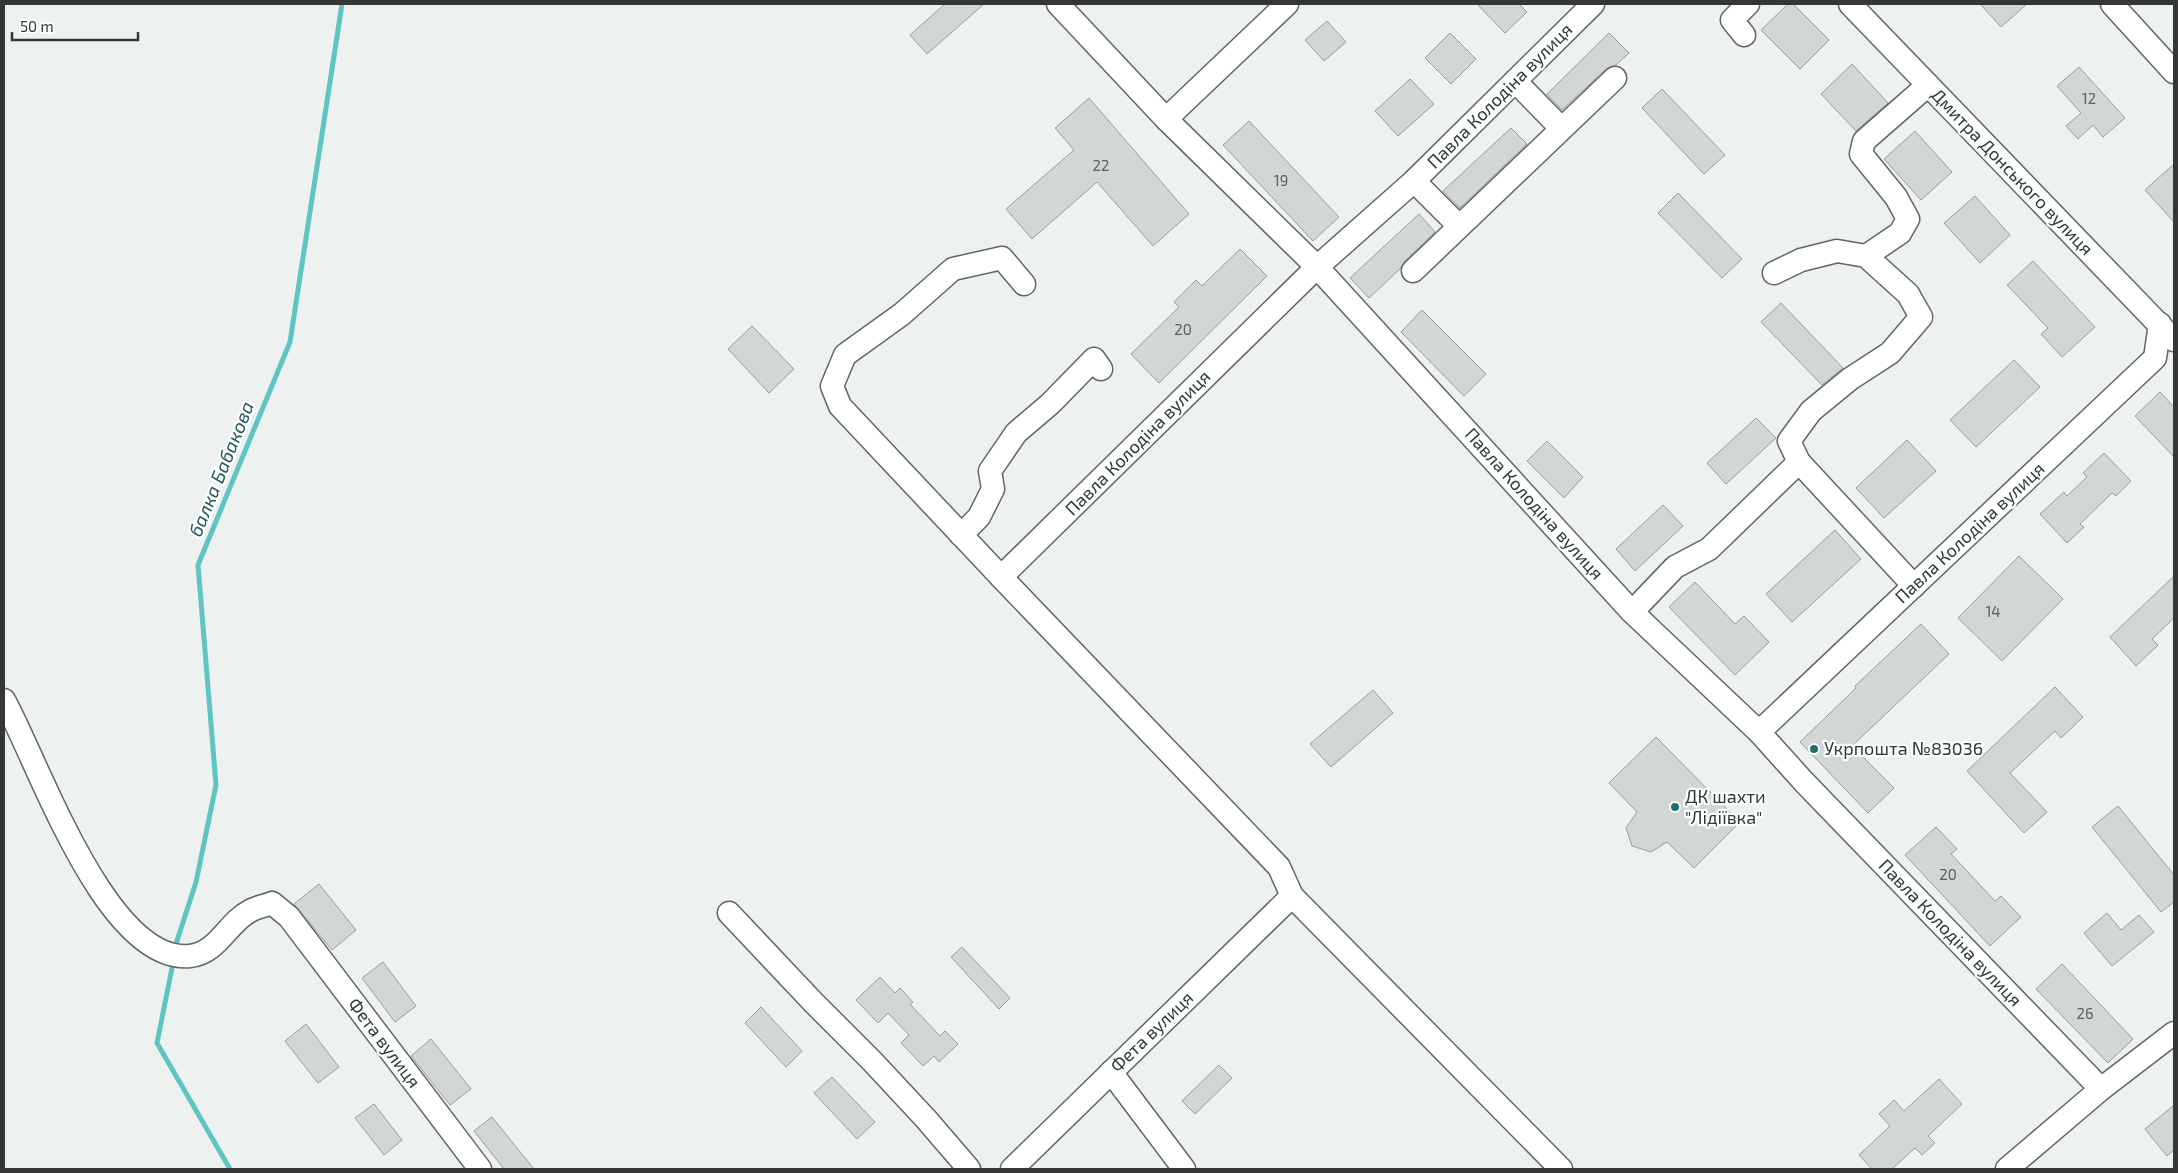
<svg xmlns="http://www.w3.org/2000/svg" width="2178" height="1173" viewBox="0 0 2178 1173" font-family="'Exo 2',sans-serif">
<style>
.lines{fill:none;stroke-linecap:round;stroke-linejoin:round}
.stream{stroke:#60c5c2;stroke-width:5}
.building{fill:#d2d7d6;stroke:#999d9d}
.minor-casing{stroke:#626666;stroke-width:25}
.minor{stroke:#fff;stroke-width:22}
.poi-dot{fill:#236e6d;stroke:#faffff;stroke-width:2}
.labels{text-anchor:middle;stroke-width:4.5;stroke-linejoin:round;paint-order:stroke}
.number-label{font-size:15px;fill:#5c5f5f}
.street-label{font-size:18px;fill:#353737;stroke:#faffff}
.poi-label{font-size:18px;fill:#353737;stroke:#faffff;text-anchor:start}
.water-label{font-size:19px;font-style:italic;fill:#295654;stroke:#faffff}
</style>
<rect width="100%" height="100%" fill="#edf2f1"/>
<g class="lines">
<g class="stream">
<path d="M175,947L196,882L216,785L198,565L290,342L342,4"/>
<path d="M173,963L157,1043L230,1169"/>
</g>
</g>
<g class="building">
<path d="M945,4H984L927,54L910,35Z"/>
<path d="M1477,4H1519L1527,12L1505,33Z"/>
<path d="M1788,4H1793L1829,40L1800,69L1761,30Z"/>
<path d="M1980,4H2027L2001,27Z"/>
<path d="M1327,21L1346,42L1324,61L1305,40Z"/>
<path d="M1450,33L1476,59L1451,84L1425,58Z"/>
<path d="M1609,33L1629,53L1616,65L1606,69L1562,110L1547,94Z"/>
<path d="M1852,64L1888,103L1856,131L1821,94Z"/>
<path d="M2079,67L2125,118L2103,137L2093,125L2078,139L2066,126L2081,113L2057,86Z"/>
<path d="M1410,79L1434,104L1398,136L1375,111Z"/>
<path d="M1662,89L1725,155L1704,174L1642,108Z"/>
<path d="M1089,98L1189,214L1153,246L1097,182L1032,239L1006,209L1074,150L1055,128Z"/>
<path d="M1249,121L1339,217L1313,241L1223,145Z"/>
<path d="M1511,128L1527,144L1460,208L1443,191Z"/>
<path d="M1915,131L1952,172L1921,200L1884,159Z"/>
<path d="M2174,164V222L2145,190Z"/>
<path d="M1678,193L1742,259L1722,278L1658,213Z"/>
<path d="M1975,196L2010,235L1980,263L1944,223Z"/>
<path d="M1419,214L1435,232L1404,262L1400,269L1369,298L1350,278Z"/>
<path d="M1240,249L1267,276L1159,383L1131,354L1179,307L1174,302L1196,280L1202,286Z"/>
<path d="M2033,261L2095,327L2062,357L2041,334L2048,328L2007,285Z"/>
<path d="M1781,303L1843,368L1822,385L1761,322Z"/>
<path d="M1422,310L1486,374L1464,396L1401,332Z"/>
<path d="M752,326L794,369L769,393L728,349Z"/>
<path d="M2014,360L2040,387L1976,447L1950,420Z"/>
<path d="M2160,392L2174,407V457L2135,416Z"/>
<path d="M1756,418L1776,438L1726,484L1707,463Z"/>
<path d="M1907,440L1936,471L1884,518L1856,488Z"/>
<path d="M1547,441L1583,477L1564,498L1527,461Z"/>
<path d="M2104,453L2131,481L2116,496L2112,493L2080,524L2084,527L2067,543L2040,514L2064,492L2067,496L2087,477L2083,473Z"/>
<path d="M1663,505L1683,526L1635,571L1616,549Z"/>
<path d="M1835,530L1861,559L1792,622L1766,594Z"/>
<path d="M2019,556L2063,599L2002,661L1958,618Z"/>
<path d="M2174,576V618L2152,639L2158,645L2136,666L2110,637Z"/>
<path d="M1695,582L1735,624L1744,616L1769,642L1735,675L1669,607Z"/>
<path d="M1921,624L1949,654L1852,746L1894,788L1868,813L1800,742L1856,688L1855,686Z"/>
<path d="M2055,687L2083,717L2061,738L2055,731L2010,773L2047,812L2024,833L1967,771Z"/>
<path d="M1373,690L1393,713L1331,767L1310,744Z"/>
<path d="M1656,737L1740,822L1694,868L1667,842L1651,852L1632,846L1626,828L1637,812L1609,783Z"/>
<path d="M2118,806L2174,875V902L2161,912L2092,827Z"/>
<path d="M1936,827L1957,849L1951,854L1995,901L2001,896L2021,917L1990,946L1905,855Z"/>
<path d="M319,884L356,930L332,950L294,904Z"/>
<path d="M2107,913L2121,930L2139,915L2154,932L2112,966L2084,933Z"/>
<path d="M962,947L1010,998L999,1009L951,957Z"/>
<path d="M383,962L416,1006L395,1022L362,978Z"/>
<path d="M2062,964L2133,1039L2108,1063L2036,989Z"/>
<path d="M880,977L895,993L900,988L913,1002L910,1004L940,1036L945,1031L958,1044L939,1062L934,1056L923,1066L901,1043L909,1035L888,1013L878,1023L856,1000Z"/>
<path d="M761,1007L802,1051L786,1067L745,1023Z"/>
<path d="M306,1024L339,1067L318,1083L285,1041Z"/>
<path d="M431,1039L471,1089L450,1105L411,1056Z"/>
<path d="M1219,1065L1232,1078L1195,1114L1182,1101Z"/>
<path d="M832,1077L875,1122L857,1139L814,1093Z"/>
<path d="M1939,1079L1962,1104L1928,1136L1935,1143L1922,1155L1915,1148L1892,1169H1872L1859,1155L1890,1126L1879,1114L1894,1100L1904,1111Z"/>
<path d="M374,1104L402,1140L384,1155L355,1118Z"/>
<path d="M2174,1105V1150L2167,1156L2145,1129Z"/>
<path d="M492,1117L534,1169H504L474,1131Z"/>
</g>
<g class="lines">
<defs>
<g id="minor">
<path d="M1058,4L1166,119L1317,267L1632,612L1759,732L1804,782L2101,1089"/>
<path d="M1850,4L2174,340"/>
<path d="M2112,4L2174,72"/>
<path d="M1744,35L1732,20L1748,4"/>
<path d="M1515,81L1561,128"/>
<path d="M1166,119L1287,4"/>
<path d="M1414,181L1459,226"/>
<path d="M1866,256L1900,233L1908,219L1896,197L1861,154L1864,141L1928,85"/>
<path d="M1413,271L1615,78"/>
<path d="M1774,273L1801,260L1837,251L1866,256L1908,294L1921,317L1890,353L1850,379L1811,411L1789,441L1799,462L1914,586"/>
<path d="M1024,284L1002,258L953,269L902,314L845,355L832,386L840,406L1001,577L1279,867L1292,896L1561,1169"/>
<path d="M961,535L979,517L993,489L990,471L1016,433L1050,404L1094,359L1101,369"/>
<path d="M1001,577L1317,267L1414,181L1593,4"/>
<path d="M1632,612L1675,567L1709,549L1799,462"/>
<path d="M4,700C38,761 106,964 190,956C218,953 228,922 250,911C257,907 265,906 272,903L289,917L480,1169"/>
<path d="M1759,732L2155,358L2160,324"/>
<path d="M729,913L813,1002L872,1061L926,1119L969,1169"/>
<path d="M1111,1072L1184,1169"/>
<path d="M1012,1169L1292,896"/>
<path d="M2007,1169L2101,1089L2174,1033"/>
</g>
</defs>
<use href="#minor" class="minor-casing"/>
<use href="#minor" class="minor"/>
</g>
<g class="poi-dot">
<circle cx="1814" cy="749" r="5"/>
<circle cx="1675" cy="807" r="5"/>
</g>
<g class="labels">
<g class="number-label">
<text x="2089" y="104">12</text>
<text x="1101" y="171">22</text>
<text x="1281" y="186">19</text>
<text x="1183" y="335">20</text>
<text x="1993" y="617">14</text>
<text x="1948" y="880">20</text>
<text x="2085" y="1019">26</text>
</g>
<g class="street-label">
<text transform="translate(1500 96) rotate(-45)" y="6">Павла Колодіна вулиця</text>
<text transform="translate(2012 172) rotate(46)" y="6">Дмитра Донського вулиця</text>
<text transform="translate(1138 443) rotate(-45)" y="6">Павла Колодіна вулиця</text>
<text transform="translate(1534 504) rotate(48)" y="6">Павла Колодіна вулиця</text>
<text transform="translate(1970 533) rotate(-43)" y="6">Павла Колодіна вулиця</text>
<text transform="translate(1950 933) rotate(46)" y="6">Павла Колодіна вулиця</text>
<text transform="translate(1152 1032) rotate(-44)" y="6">Фета вулиця</text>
<text transform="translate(384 1043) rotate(53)" y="6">Фета вулиця</text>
</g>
<g class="poi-label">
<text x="1824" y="755">Укрпошта №83036</text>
<text x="1685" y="803">ДК шахти<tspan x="1685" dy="21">"Лідіївка"</tspan></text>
</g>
<g class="water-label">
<text transform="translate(221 469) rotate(-68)" y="7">балка Бабакова</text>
</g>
</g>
<rect width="2178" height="1173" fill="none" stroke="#353737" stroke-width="10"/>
<path d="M12 32v8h126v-8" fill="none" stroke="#353737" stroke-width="2.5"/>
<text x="20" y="32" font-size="15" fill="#353737" stroke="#faffff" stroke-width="4" paint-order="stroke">50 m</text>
</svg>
